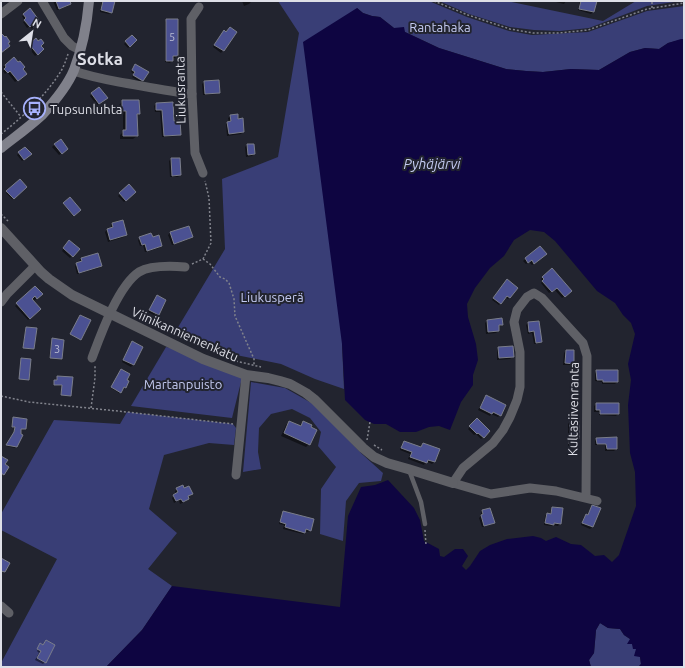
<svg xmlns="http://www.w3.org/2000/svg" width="685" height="668" viewBox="0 0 685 668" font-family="Ubuntu,sans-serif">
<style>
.green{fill:#393e76}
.water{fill:#0e0541}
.shadow{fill:#0007}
.building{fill:#4b5192;stroke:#7a7d8a}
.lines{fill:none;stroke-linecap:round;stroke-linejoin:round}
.path{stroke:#81838c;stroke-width:1.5;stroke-dasharray:2 2;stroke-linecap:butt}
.service{stroke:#5f6066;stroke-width:4.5}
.minor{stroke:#5f6066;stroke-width:9}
.tertiary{stroke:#5f6066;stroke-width:10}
.secondary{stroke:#80818b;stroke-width:10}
.labels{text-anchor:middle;stroke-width:4;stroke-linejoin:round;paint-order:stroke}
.number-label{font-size:11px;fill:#b9bcd2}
.park-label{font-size:13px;fill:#c4caf1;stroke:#22242f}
.street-label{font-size:13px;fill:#dedfe7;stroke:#22242f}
.poi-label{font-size:13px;fill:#dedfe7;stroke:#22242f;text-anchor:start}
.water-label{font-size:14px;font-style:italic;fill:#c3caf0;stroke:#22242f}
.district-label{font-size:17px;font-weight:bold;fill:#dedfe7;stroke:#22242f}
</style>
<rect width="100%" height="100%" fill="#22242f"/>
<g class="green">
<path d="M278,1H429L467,17L509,31L532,35L588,32L647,11L684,6V39L668,43L659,49L645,48L630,52L599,70L571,69L543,72L526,71L506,69L439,48L405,32L394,28L380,17L372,16L363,13L357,8L342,344L344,389L315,379L281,364L226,353L177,329L225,249L222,179L278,157L299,33Z"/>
<path d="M439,1H507L603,21L636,1H681L647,6L589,28L560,31L534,30L510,27L469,14Z"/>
<path d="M166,347L171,348L242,378L232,418L131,406Z"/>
<path d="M251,382L285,388L315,405L362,454L383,473L381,481L359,483L346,501L343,541L320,534L321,489L336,467L318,446L321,432L310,418L292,409L271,414L259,428L258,452L261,469L243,472Z"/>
<path d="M127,412L233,424L236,428L234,445L209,443L164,455L149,509L177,533L148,569L172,586L142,630L106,667H1V663L57,559L1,530V514L54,420L120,424Z"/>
<path d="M600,623L608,628L620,629L624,635L630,639L632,644L636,649L640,657L641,664L638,667H591L589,660L594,653L596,630Z"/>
</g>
<path class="water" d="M357,8L363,13L372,16L380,17L394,28L404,27L405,32L439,48L506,69L526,71L543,72L571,69L599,70L630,52L645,48L659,49L668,43L681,39H684V667H638L641,664L640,657L634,656L636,649H633L632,644H627L630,639L624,635L620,629L608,628L600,623L596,630L594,653L589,660L591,667H106L142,630L172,586L340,607L348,516L361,487L375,485L388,480L414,508L420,520L424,541L439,549L440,556L444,557L455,549H463L468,556L462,566L466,570L470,566L480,551L490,545L507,539L533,536L541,538L546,541L556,537L571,544L581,545L595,556L604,555L612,562L619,555L636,506L635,472L630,453L628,405L631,380L628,364L635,334L631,323L623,315L615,303L597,291L555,241L544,232L530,230L514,240L504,256L490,268L475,288L467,304L468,317L476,344L478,360L473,375V385L461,402L450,430L439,426L429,427L416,432H400L386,424H374L365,420L345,400L342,344L303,42Z"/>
<g class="shadow">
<path d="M53,1H69L70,4L68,6L57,10Z"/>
<path d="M102,1H114L111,12L109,14L100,12Z"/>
<path d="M242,1H250L251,2L249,4L244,6Z"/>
<path d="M552,1H566L564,4Z"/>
<path d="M580,1H596L593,12L591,14L578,10Z"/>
<path d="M24,15L38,25L32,29L30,26L27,28L23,22L25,21L22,16Z"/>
<path d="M167,20L177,56L175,58H172V60L170,63L165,62V22Z"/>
<path d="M236,32L221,53L213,47L222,34Z"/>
<path d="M132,36L136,40L128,48L124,44Z"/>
<path d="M36,40L41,45V51L35,56L28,47Z"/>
<path d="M5,65L22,69L25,74L15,82L7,72L5,74L3,71L5,69L3,67Z"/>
<path d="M134,67L143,79L131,72Z"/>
<path d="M133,76L141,81L140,82L132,77Z"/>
<path d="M204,82L219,92L217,94L203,95L202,84Z"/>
<path d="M92,94L104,100L97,105L90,96Z"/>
<path d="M123,101H138L139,114L136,116L137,136L133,139H120V135L123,132V114H119V105Z"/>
<path d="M172,103L173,122L180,134L178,136L162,137L160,112H155L154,106L156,104Z"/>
<path d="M231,116L238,120L243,132L241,134L227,136L226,124L229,122L228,118Z"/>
<path d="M60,140L65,151L59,155L52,147Z"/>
<path d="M247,145L254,154L252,156L246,157L245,147Z"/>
<path d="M19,153L28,156L22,161L17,155Z"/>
<path d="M171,159L180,175L178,177H170L169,161Z"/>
<path d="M20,181L26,187L12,199L6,193Z"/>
<path d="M129,185L135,192L124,202L118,196Z"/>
<path d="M70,198L80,210L73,216L63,204Z"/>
<path d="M113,224L126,234L124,237L108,242L105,232L107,230L112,229L111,226Z"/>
<path d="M188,227L191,237L189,239L172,245L168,235L170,233Z"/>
<path d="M140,238H152L161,246L159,248L145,252L143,245L140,246L138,240Z"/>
<path d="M69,242L78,249L70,258L62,251Z"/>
<path d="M540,247L544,256L532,265L529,262L526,264L523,261Z"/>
<path d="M81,259L101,266L99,268L77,274L75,266L77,264L80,263L79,261Z"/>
<path d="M552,270L570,291L562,298L554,289L549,293L541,283L543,281L541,279Z"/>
<path d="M506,282L510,297L508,299L505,297L499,305L492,300Z"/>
<path d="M35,287L41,294L35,300L32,298L31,299L39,309L28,320L15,306Z"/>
<path d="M157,296L158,314L156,316L148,312L155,298Z"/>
<path d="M487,321L502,324L500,326L498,327V331L496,333L486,334L485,323Z"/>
<path d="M538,322L541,341L539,343L534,344L532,333L528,334L526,325L528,323Z"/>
<path d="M26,328L33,349H32L23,348Z"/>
<path d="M52,339L61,359H60L49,358Z"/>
<path d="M132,343L142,347L133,365L131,367L122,362L130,345Z"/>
<path d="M499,348L512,357L510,359L497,360V350Z"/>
<path d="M566,351H573V363L571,365H563L564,353Z"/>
<path d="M120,371L125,380L128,381L125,388H123L119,393L111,388Z"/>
<path d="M597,371L617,382L615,384H602V382L595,381V373Z"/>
<path d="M57,377H58L70,396L61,395L62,386L54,385V382L56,381Z"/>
<path d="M487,396L500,415L498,417L491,414L490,416L478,410L485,398Z"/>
<path d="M597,404L618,414L616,416L599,415V412H594V406Z"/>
<path d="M13,419L25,429H20V434L22,435L15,448L6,446L14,434L15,428L12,427Z"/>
<path d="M477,420L489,431L481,439L476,434L474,435L468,429Z"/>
<path d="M290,422L299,426L303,422L309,444L306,447L281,436L286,425Z"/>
<path d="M570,422L578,438L576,441L573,440L572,444L570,446H568V424Z"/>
<path d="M616,438V449L614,451H605V445H595V441L597,439Z"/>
<path d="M404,442L420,448L423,444L434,462L432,464L426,461L424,465L408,459L410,454L400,450L402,444Z"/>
<path d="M177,489L192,493L187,497L188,499L186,501L180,504L179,500L174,503L172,498L176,494L175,491Z"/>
<path d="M593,506L599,509L592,527L590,529L581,525L584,517L586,515L588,516L591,508Z"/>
<path d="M553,508L560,523L558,526L553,525L551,526L544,525L545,516L547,514H550L551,510Z"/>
<path d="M483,511L494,522L492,524L482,527L479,518L481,516V513Z"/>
<path d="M284,512L310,530L308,532L305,531L303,534L283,529L284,525L279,524L282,514Z"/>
<path d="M46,641L45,662L43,664L35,660L39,653L37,651L40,646H42Z"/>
</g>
<g class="building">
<path d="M56,1H70L71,4L59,9Z"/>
<path d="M103,1H115L112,13L101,10Z"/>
<path d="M581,1H597L594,12L579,9Z"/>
<path d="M30,8L41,23L34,28L32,25L30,27L24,20L26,18L23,14Z"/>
<path d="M166,19H178V56H173V61H166Z"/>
<path d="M230,27L237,32L224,51L214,45L224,30L226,32Z"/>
<path d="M1,33L5,37L6,36L10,42L8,43L10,46L1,53Z"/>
<path d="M132,35L137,40L130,47L125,41Z"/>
<path d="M36,38L38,41L41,39L44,43L41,46L44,49L38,55L29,44Z"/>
<path d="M14,57L18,62L20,61L25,67L23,69L27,74L18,81L10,71L8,73L4,69L6,67L5,65Z"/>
<path d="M135,64L149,72L143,81L133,75L135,72L132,70Z"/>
<path d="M219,80L220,93L205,94L204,81Z"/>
<path d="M99,87L108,98L99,104L91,93Z"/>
<path d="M122,100H139L140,114H137L138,136H123V130H126V111H122Z"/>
<path d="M173,102L174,121L180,120L181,135L164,136L162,110H156V103Z"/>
<path d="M238,114V119L243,118L244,132L229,134L227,122L231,121L230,115Z"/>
<path d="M61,139L68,149L62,154L54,144Z"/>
<path d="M247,144H254L255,154L248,155Z"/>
<path d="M25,147L32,154L24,160L18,152Z"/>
<path d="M171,158H180L181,175L172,176Z"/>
<path d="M20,179L27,187L14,199L6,191Z"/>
<path d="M129,184L136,192L126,201L119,193Z"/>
<path d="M70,197L81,210L74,216L63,203Z"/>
<path d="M123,220L127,235L110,240L107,229L113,227L112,223Z"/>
<path d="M189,226L193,237L174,244L170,232Z"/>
<path d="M151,233L153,237L159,235L162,246L147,251L145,244L142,245L139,237Z"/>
<path d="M69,240L80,249L73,257L63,248Z"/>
<path d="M540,246L547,254L534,264L532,260L528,263L525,258Z"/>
<path d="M98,253L102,266L79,273L76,263L82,261L81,258Z"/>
<path d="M552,268L572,291L565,297L557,288L552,292L542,281L544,279L542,277Z"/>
<path d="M507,279L518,288L510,298L507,296L501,304L493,298Z"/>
<path d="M35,286L43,294L37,299L35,296L32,299L41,309L30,319L16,303Z"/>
<path d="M157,295L166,300L159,315L149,310Z"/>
<path d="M80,315L91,320L81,340L70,334Z"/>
<path d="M502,318L503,325H499V331L488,332L487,320Z"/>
<path d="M539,321L542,342L536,343L534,331L529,332L528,322Z"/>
<path d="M26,327L37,328L34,349L23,348Z"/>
<path d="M52,338L64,340L62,359L50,358Z"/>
<path d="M132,341L143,347L134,365L123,360Z"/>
<path d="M513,346L514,357L499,358L498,347Z"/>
<path d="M566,350H574V364L565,363Z"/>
<path d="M21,358L31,359L29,380L19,379Z"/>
<path d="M121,369L130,374L127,380L129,381L126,388L124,387L121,393L111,387Z"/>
<path d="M596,370H618V382H603V380H597Z"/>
<path d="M57,376L73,377L71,396L61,395L62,385H54V380H57Z"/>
<path d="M486,395L506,405L501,416L493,412L492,414L480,408Z"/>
<path d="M596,403H619V414H600V410H596Z"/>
<path d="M13,417L27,419L26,429H21V434L23,435L17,447L6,445L14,432L15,427H12Z"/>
<path d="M477,418L490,431L484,438L478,433L477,434L469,426Z"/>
<path d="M289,421L301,426L303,421L312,425L311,427L317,430L310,445L284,433Z"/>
<path d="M570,421H579V439H574L573,444H569Z"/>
<path d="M617,437V449H607L606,444H597L596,438Z"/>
<path d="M404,441L421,447L423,443L440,449L435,462L428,460L427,463L410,457L412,452L401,448Z"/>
<path d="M1,456L8,460L5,464L9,467L4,475L1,473Z"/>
<path d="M183,485L184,488L189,486L193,494L188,496L189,499L183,502L181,499L176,501L173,495L178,492L176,488Z"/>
<path d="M592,505L601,508L593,527L582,523L586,514L588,515Z"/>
<path d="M552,507L563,508L561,524L554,523V525L545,523L547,513L551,514Z"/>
<path d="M490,508L495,523L484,526L481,515L483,514L482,510Z"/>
<path d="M283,511L314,519L311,531L306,529L305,533L285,527L286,524L280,522Z"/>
<path d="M1,558L10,563L5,572L1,571Z"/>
<path d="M46,640L55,645L46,663L37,658L41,651L37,649L40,643L43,645Z"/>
</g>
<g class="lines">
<g class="path">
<path d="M434,1L468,15L510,29L533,33H559L588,30L647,9L684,3"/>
<path d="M652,8V1"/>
<path d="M1,92L21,117"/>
<path d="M1,134C23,117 47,94 61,71C64,66 66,60 68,54"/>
<path d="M1,214L8,221"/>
<path d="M203,259L210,264L220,277L225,279L229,283L234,299L235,316L254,359V366"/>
<path d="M192,264L203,259L211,243L209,198L205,181"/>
<path d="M236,361L261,367"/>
<path d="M1,396L29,402L127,412L233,424"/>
<path d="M91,408L95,378V365"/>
<path d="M367,440L370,422"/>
<path d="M374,445L382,450"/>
<path d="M425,530L426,545"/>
</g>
<path class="service" d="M409,470L421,502L425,524"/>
<g class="minor">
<path d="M42,1L64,38L72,46L80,50"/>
<path d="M199,7L191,19L192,94L195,153L203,173"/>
<path d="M1,14L18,1"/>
<path d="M74,71C88,76 103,79 119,82C143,86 167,91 192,94"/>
<path d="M1,302L7,294L35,266"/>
<path d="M92,358C101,334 118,286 139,272C151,265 172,266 185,267"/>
<path d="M236,475L246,375"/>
<path d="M586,498L587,356L583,343L542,298L534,293L527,297L517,310L514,322L520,352V387L517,400L510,417L503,430L493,443L463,468L453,483L491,494L530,488L556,491L597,501"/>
<path d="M1,606L9,613"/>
</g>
<path class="tertiary" d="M1,228L41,272L49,279L72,295L203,359L246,375L268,378L280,381L290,384L299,389L306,393L315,400L363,448L374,457L387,463L408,469L453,483"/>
<path class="secondary" d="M1,148C15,137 29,127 42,115C54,102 67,87 74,70C82,49 87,24 89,1"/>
</g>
<defs>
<symbol id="bus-ring" viewBox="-11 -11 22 22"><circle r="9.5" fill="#22242f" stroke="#a6b1fc" stroke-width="1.5"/><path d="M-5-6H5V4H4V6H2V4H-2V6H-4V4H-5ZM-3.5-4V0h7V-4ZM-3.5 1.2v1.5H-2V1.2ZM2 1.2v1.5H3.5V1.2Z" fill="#a6b1fc"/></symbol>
</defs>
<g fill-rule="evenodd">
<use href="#bus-ring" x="22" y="96" width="25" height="25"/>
</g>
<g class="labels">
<g class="number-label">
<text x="172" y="41">5</text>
<text x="57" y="353">3</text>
</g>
<g class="park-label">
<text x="440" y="32">Rantahaka</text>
<text x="272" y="302">Liukusperä</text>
<text x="183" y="389">Martanpuisto</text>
</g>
<g class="street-label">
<text transform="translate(180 90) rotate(-91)" y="5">Liukusranta</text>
<text transform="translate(185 334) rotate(24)" y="5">Viinikanniemenkatu</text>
<text transform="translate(573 409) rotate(-89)" y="5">Kultasiivenranta</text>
</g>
<g class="poi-label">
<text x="50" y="114">Tupsunluhta</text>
</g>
<g class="water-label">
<text x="432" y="169">Pyhäjärvi</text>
</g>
<g class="district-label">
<text x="100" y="65">Sotka</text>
</g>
</g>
<rect width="685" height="668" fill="none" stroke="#dedfe7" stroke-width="4"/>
<g transform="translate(32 32) rotate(30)" stroke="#22242f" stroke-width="3" paint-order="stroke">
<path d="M0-3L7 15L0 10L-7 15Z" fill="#dedfe7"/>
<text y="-6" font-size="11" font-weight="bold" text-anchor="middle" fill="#dedfe7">N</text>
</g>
</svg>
